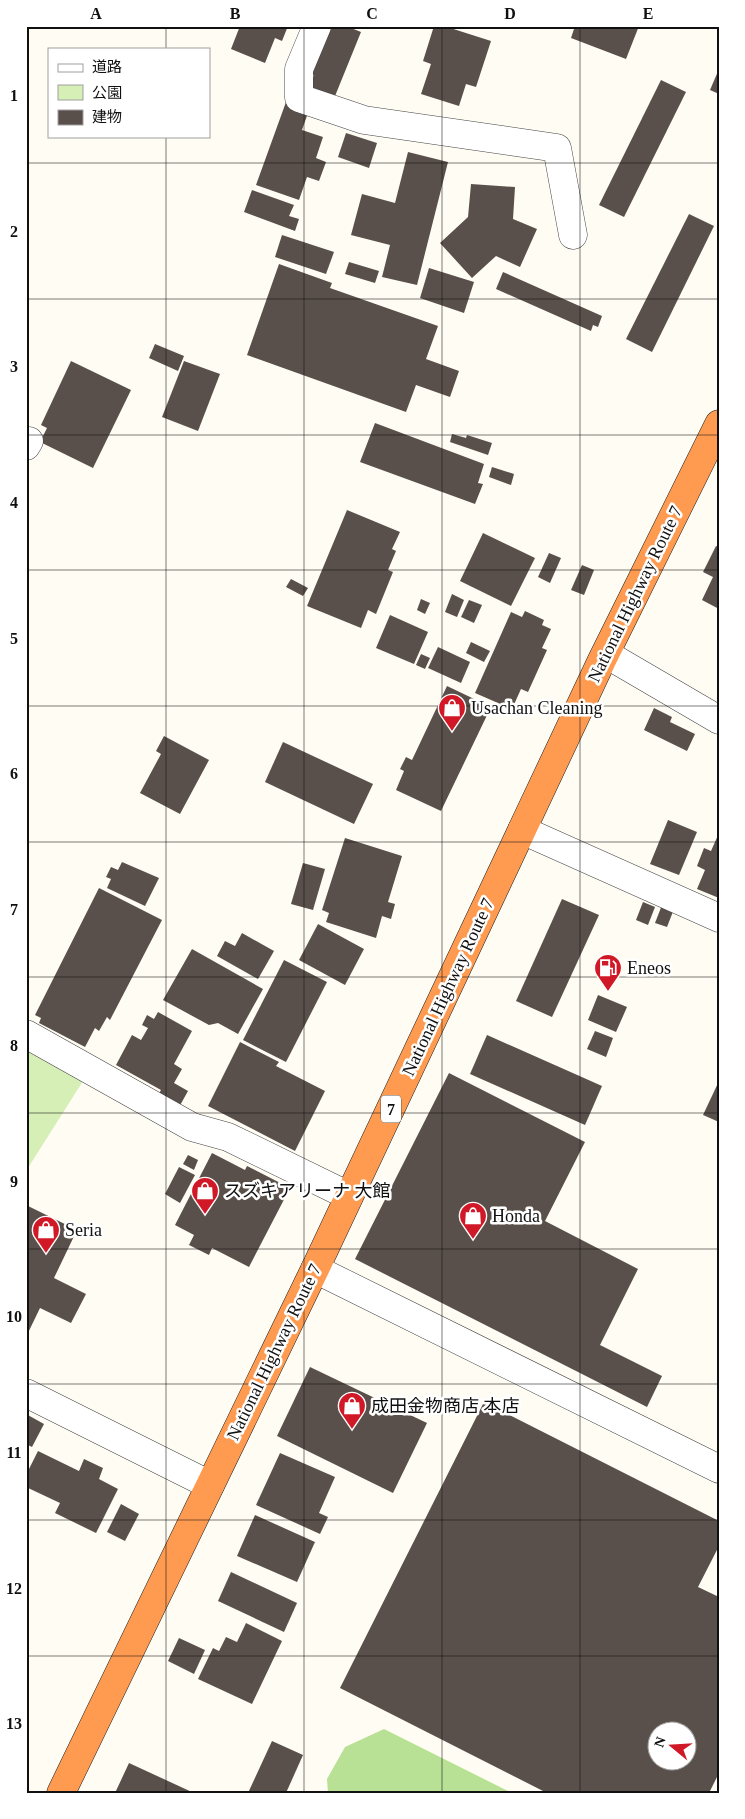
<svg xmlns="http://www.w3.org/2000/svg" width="745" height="1819" viewBox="0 0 745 1819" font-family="'Times New Roman','Noto Sans JP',serif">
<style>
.green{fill:#d6efb7}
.forest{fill:#b9e195}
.building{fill:#5a504b;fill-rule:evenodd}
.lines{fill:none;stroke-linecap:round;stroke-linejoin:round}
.minor-casing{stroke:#434343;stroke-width:29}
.highway-casing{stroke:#212121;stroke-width:29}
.minor{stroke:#fff;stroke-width:28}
.highway{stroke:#ff9b51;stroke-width:28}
.grid{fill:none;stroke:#101010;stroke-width:1;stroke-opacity:0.55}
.labels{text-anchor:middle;stroke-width:5;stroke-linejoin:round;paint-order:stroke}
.shield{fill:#fff;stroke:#585858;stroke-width:1}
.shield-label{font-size:16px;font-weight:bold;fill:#101010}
.street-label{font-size:18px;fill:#101010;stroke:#fff}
.poi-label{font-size:18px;fill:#101010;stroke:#fff;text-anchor:start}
.neatline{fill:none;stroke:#101010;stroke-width:2}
.grid-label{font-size:16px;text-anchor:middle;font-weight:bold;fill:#101010}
</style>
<rect width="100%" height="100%" fill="#fffcf3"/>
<path class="green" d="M26,1050L83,1081L26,1171Z"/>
<path class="forest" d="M384,1729L512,1793H328L327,1779L345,1747Z"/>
<g class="building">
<path d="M240,26H288L282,41L275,38L265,63L231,49Z"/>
<path d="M322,26H346L361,32L333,101L308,91L314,75L304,71Z"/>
<path d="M434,26H444L491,41L476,87L466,84L459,106L421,94L431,64L423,61Z"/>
<path d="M575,26H639L626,59L571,38Z"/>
<path d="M719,69V94L710,90Z"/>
<path d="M661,80L686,92L624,217L599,205Z"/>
<path d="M286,102L309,110L302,130L323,137L316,158L326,162L319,181L307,177L299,200L256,185Z"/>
<path d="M346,133L377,143L369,168L338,157Z"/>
<path d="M408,152L448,162L417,285L382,277L390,245L351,235L362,194L395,203Z"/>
<path d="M471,184L515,187L513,219L537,229L520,267L496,256L472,278L440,243L468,217Z"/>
<path d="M252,190L294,205L289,216L299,219L295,231L244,212Z"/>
<path d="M689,214L714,226L652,352L626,339Z"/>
<path d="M282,235L334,252L326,274L275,257Z"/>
<path d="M349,262L379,271L375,283L345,274Z"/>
<path d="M279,264L332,283L330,288L438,326L426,359L459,371L450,397L416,385L406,412L247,355Z"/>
<path d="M429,268L474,282L464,313L420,298Z"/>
<path d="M503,272L602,316L598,327L593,325L591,331L496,289Z"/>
<path d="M155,344L184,356L178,371L149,358Z"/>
<path d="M71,361L131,390L93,468L40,442L47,428L41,425Z"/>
<path d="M184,361L220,374L198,431L162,417Z"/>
<path d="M375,423L484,464L478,483L483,484L475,504L360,462Z"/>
<path d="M452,434L466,438L467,435L492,443L488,455L450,442Z"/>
<path d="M492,467L514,474L511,485L489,477Z"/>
<path d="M347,510L400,532L392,549L396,551L388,570L393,572L376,614L368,610L361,628L307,606Z"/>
<path d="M483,533L535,558L511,606L460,581Z"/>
<path d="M716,546L719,547V609L702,600L713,577L703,572Z"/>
<path d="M549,553L561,558L550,583L538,577Z"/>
<path d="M582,565L594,570L584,595L571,590Z"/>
<path d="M291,579L308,588L303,596L286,587Z"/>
<path d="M452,594L464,600L457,617L445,612Z"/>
<path d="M421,599L430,603L425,614L417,610Z"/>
<path d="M469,600L482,605L474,623L461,617Z"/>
<path d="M525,611L544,620L542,625L551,629L542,648L547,650L528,692L521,689L512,709L475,693L511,612L522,617Z"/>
<path d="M390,615L428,632L414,664L376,648Z"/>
<path d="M471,642L490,651L484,662L466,653Z"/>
<path d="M438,647L470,662L461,683L428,668Z"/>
<path d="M421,654L430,658L425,669L416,665Z"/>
<path d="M447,686L491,707L441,811L396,790L404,771L400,769L406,757L412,760Z"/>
<path d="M654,708L672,717L670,722L695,734L687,751L644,730Z"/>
<path d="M164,736L209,760L180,814L140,793L161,754L156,751Z"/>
<path d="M283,742L373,784L354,824L265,782Z"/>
<path d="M668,820L697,832L679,875L650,864Z"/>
<path d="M719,833V898L697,889L705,870L697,866L704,848L711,851Z"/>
<path d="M345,838L402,856L388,902L395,904L391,919L382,916L376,938L326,922L329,913L322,910Z"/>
<path d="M122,862L159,878L145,906L107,888L111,879L106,877L111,867L118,870Z"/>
<path d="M303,863L325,869L313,910L291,904Z"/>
<path d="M99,888L162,920L110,1020L107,1017L99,1031L95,1028L85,1047L39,1023L41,1018L35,1015Z"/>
<path d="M562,899L599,915L552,1017L516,1001Z"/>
<path d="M643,902L655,907L648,925L636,920Z"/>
<path d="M662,905L674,909L667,927L655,923Z"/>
<path d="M318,924L364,949L345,985L299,960Z"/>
<path d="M242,933L274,951L258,979L217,956L225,941L235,946Z"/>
<path d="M192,949L263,989L238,1034L218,1023L209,1025L163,1000Z"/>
<path d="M284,960L327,982L286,1062L243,1040Z"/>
<path d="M598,995L627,1007L616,1032L588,1020Z"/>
<path d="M158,1012L192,1031L174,1064L182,1069L174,1083L188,1091L178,1109L157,1097L161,1090L116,1065L132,1035L141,1040L148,1028L142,1025L147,1015L154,1019Z"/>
<path d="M595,1031L613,1038L606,1057L587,1049Z"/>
<path d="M487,1035L602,1086L585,1125L470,1074Z"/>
<path d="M240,1042L279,1062L276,1066L325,1091L295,1151L208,1106Z"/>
<path d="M449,1073L585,1142L545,1221L638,1269L600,1345L662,1376L647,1407L355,1259Z"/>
<path d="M719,1081V1122L703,1115Z"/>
<path d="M212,1153L245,1170L247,1166L290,1188L249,1267L212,1248L209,1255L189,1245L194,1235L175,1225Z"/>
<path d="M188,1155L198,1160L194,1170L183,1164Z"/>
<path d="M179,1167L195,1175L180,1203L165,1194Z"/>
<path d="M26,1205L77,1230L54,1278L86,1294L71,1323L40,1308L26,1337Z"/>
<path d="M310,1367L427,1423L393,1493L277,1436Z"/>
<path d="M484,1402L719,1521V1546L698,1587L719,1597V1773L709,1793H547L340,1688ZM658,1732H688V1762H658Z"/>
<path d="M26,1414L44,1424L32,1447L26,1444Z"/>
<path d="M38,1451L79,1471L84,1459L103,1468L99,1479L118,1489L96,1533L55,1513L60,1503L26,1487V1475Z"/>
<path d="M280,1453L335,1477L319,1513L328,1517L320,1534L256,1505Z"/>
<path d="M121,1504L139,1514L125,1541L107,1532Z"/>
<path d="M255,1515L315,1542L297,1582L237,1556Z"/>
<path d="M231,1572L297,1603L284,1632L218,1601Z"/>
<path d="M246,1623L282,1641L252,1704L198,1679L213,1648L219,1651L226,1637L237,1642Z"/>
<path d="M179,1638L205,1650L194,1674L168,1661Z"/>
<path d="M272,1741L303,1755L286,1793H248Z"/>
<path d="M129,1763L194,1793H115Z"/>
</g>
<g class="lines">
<defs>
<g id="minor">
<path d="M317,26L299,69V98L364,120L557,148L573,235"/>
<path d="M26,446L29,441"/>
<path d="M606,654L719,720"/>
<path d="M522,830L719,918"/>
<path d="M26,1034L192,1127L228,1137L349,1196"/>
<path d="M315,1269L719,1469"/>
<path d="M26,1393L210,1485"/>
</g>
<path id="highway" d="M61,1793L315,1269L602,660L719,424"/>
</defs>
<use href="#minor" class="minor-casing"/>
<use href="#highway" class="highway-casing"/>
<use href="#minor" class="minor"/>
<use href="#highway" class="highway"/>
</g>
<path class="grid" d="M166,26V49M304,26V1793M442,26V1793M580,26V1793M166,136V1793M26,163H719M26,299H719M26,435H719M26,570H719M26,706H719M26,842H719M26,977H719M26,1113H719M26,1249H719M26,1384H719M26,1520H719M26,1656H719"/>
<defs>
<symbol id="shop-pin" viewBox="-11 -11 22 30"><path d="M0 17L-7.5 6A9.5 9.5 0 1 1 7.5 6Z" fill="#d01827" stroke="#fff"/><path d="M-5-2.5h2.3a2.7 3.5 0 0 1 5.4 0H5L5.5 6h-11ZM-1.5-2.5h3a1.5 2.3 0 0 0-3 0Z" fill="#fff"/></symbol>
<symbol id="fuel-pin" viewBox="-11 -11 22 30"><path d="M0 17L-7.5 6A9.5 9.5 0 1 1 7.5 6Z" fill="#d01827" stroke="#fff"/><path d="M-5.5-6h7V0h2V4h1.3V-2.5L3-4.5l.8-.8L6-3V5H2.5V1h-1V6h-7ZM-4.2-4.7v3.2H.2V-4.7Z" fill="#fff"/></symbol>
</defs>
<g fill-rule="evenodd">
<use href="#shop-pin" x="436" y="692" width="32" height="43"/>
<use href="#fuel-pin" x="592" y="952" width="32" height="43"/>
<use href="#shop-pin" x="189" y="1175" width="32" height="43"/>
<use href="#shop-pin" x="457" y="1200" width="32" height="43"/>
<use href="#shop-pin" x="30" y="1214" width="32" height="43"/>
<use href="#shop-pin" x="336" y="1390" width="32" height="43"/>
</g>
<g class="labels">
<rect class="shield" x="381" y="1095.5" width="20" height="27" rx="4"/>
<g class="shield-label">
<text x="391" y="1115">7</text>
</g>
<g class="street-label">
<text transform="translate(635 594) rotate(-64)" y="6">National Highway Route 7</text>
<text transform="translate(448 987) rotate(-65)" y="6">National Highway Route 7</text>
<text transform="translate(274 1352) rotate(-64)" y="6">National Highway Route 7</text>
</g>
<g class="poi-label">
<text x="471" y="714">Usachan Cleaning</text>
<text x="627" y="974">Eneos</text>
<text x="224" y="1197">スズキアリーナ 大館</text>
<text x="492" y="1222">Honda</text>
<text x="65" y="1236">Seria</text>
<text x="371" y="1412">成田金物商店 本店</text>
</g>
</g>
<rect width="745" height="1819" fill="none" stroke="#ffffff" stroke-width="55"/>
<rect x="48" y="48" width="162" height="90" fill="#ffffff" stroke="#9f9f9f"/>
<rect x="58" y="64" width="25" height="8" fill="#ffffff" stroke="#9f9f9f"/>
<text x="92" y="72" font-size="15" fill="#101010">道路</text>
<rect x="58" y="85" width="25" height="15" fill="#d6efb7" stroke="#9f9f9f"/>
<text x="92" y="98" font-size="15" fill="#101010">公園</text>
<rect x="58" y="110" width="25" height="15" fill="#5a504b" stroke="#9f9f9f"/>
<text x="92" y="122" font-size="15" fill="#101010">建物</text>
<g transform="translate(672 1746) rotate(288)"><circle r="24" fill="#ffffff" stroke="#9f9f9f"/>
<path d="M0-4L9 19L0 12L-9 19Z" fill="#d01827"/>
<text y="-8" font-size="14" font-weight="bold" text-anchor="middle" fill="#101010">N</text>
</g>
<rect x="28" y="28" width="690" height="1764" class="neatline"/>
<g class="grid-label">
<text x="96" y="19">A</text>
<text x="235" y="19">B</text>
<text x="372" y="19">C</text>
<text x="510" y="19">D</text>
<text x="648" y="19">E</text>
<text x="14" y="101">1</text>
<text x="14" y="237">2</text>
<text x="14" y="372">3</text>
<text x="14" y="508">4</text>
<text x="14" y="644">5</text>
<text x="14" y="779">6</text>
<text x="14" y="915">7</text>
<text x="14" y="1051">8</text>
<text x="14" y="1187">9</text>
<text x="14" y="1322">10</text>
<text x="14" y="1458">11</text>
<text x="14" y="1594">12</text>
<text x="14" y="1729">13</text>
</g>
</svg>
